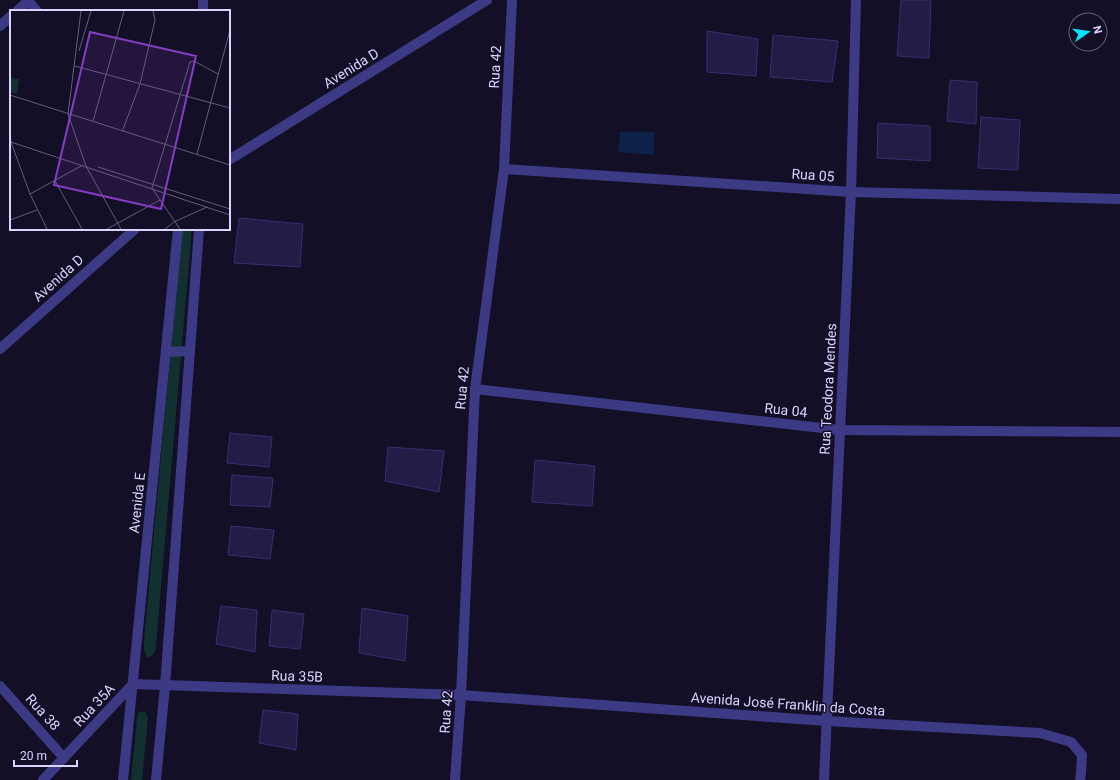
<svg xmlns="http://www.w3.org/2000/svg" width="1120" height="780" viewBox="0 0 1120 780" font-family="Roboto,sans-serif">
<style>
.green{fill:#12302f}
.water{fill:#0c2248}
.building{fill:#241b47;stroke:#3b2d73}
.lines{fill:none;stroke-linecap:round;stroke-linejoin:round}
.minor{stroke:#3d3a85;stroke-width:10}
.labels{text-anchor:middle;stroke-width:3;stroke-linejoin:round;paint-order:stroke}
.street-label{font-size:14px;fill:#d9d4ff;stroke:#130f26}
.inset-road{fill:none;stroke:#625e7d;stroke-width:1}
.view{fill:#843dc5;fill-opacity:0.15;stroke:#843dc5;stroke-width:2}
.inset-edge{fill:none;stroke:#d9d4ff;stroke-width:2}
</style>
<rect width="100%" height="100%" fill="#130f26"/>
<g class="green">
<path d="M182,229H192L156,645C155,652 154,657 147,657L144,651V640Z"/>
<path d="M141,712H146L148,718L142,780H131L137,718L138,713Z"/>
</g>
<path class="water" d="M620,132H654V155L618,152Z"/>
<g class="building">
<path d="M901,0H931L929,58L897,56Z"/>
<path d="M707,31L758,39L756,76L707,72Z"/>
<path d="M773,35L838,41L832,82L770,77Z"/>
<path d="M950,80L977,82L976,124L947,121Z"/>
<path d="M981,117L1020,120L1018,170L978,168Z"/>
<path d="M878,123L930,126V161L877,158Z"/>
<path d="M239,218L303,224L300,267L234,263Z"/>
<path d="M230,433L272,437L269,467L227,463Z"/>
<path d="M388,447L444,451L439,492L385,481Z"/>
<path d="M535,460L595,466L592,506L532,502Z"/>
<path d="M232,475L273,478L270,507L230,505Z"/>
<path d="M231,526L274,530L270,559L228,555Z"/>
<path d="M221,606L257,610L255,652L216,644Z"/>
<path d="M362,608L408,616L405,661L359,653Z"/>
<path d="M272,610L304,614L300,649L269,646Z"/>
<path d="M263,710L298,714L296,750L259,743Z"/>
</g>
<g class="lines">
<g class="minor">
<path d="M27,0L37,11"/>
<path d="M17,11L28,1"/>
<path d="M203,11V0"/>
<path d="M0,26L11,16"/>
<path d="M229,160L487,0"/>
<path d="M504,169L851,192L1120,199"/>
<path d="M0,349L135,229"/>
<path d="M166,352L190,351"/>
<path d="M475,389L840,430L1120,432"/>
<path d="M0,686L64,758"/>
<path d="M43,780L133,684L461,695L827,721L1040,733L1071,742L1082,755L1081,773L1080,780"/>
<path d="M123,780L178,229"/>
<path d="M156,780L165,686L199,229"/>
<path d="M455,780L461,695L475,389L504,169L512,0"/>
<path d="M824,780L851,192L856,0"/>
</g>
</g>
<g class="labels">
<g class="street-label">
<text transform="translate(495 67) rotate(-87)" y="5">Rua 42</text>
<text transform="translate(351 68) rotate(-32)" y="5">Avenida D</text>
<text transform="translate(813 175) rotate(4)" y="5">Rua 05</text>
<text transform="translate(58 278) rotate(-42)" y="5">Avenida D</text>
<text transform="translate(462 388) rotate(-85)" y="5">Rua 42</text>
<text transform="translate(828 389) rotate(-87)" y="5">Rua Teodora Mendes</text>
<text transform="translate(786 410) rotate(6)" y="5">Rua 04</text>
<text transform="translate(137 503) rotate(-84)" y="5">Avenida E</text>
<text transform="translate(297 676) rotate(2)" y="5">Rua 35B</text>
<text transform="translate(788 704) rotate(4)" y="5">Avenida José Franklin da Costa</text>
<text transform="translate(94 705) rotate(-47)" y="5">Rua 35A</text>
<text transform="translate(43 712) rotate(48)" y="5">Rua 38</text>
<text transform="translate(446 712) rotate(-86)" y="5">Rua 42</text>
</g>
</g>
<g transform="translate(10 10)">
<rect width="220" height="220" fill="#130f26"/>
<path d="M0,68L9,69L7,84L0,82Z" fill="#12302f"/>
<path class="inset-road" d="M71,1L58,104L76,156L111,219M69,41L81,1M65,56L220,98M0,85L220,155M83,111L114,1M112,122L130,74L145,10L143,1M0,123L1,132L20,184L37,219M1,132L220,205M187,144L220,20M88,157L220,199M45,171L72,219M20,184L73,155M0,210L27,200M97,219L150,190M155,219L164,212L197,197M170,219L142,178L180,52L184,51L208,64"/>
<path class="view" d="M80,22L186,46L151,199L44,175Z"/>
<rect width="220" height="220" class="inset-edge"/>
</g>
<g transform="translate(1088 32) rotate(77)"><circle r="19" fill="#130f26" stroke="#625e7d"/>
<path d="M0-3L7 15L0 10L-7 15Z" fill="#00e5ff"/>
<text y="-6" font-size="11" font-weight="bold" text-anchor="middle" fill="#d9d4ff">N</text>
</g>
<path d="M14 760v6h63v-6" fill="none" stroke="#d9d4ff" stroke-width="2"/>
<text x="20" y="760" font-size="12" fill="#d9d4ff" stroke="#130f26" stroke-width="3" paint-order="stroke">20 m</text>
</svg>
